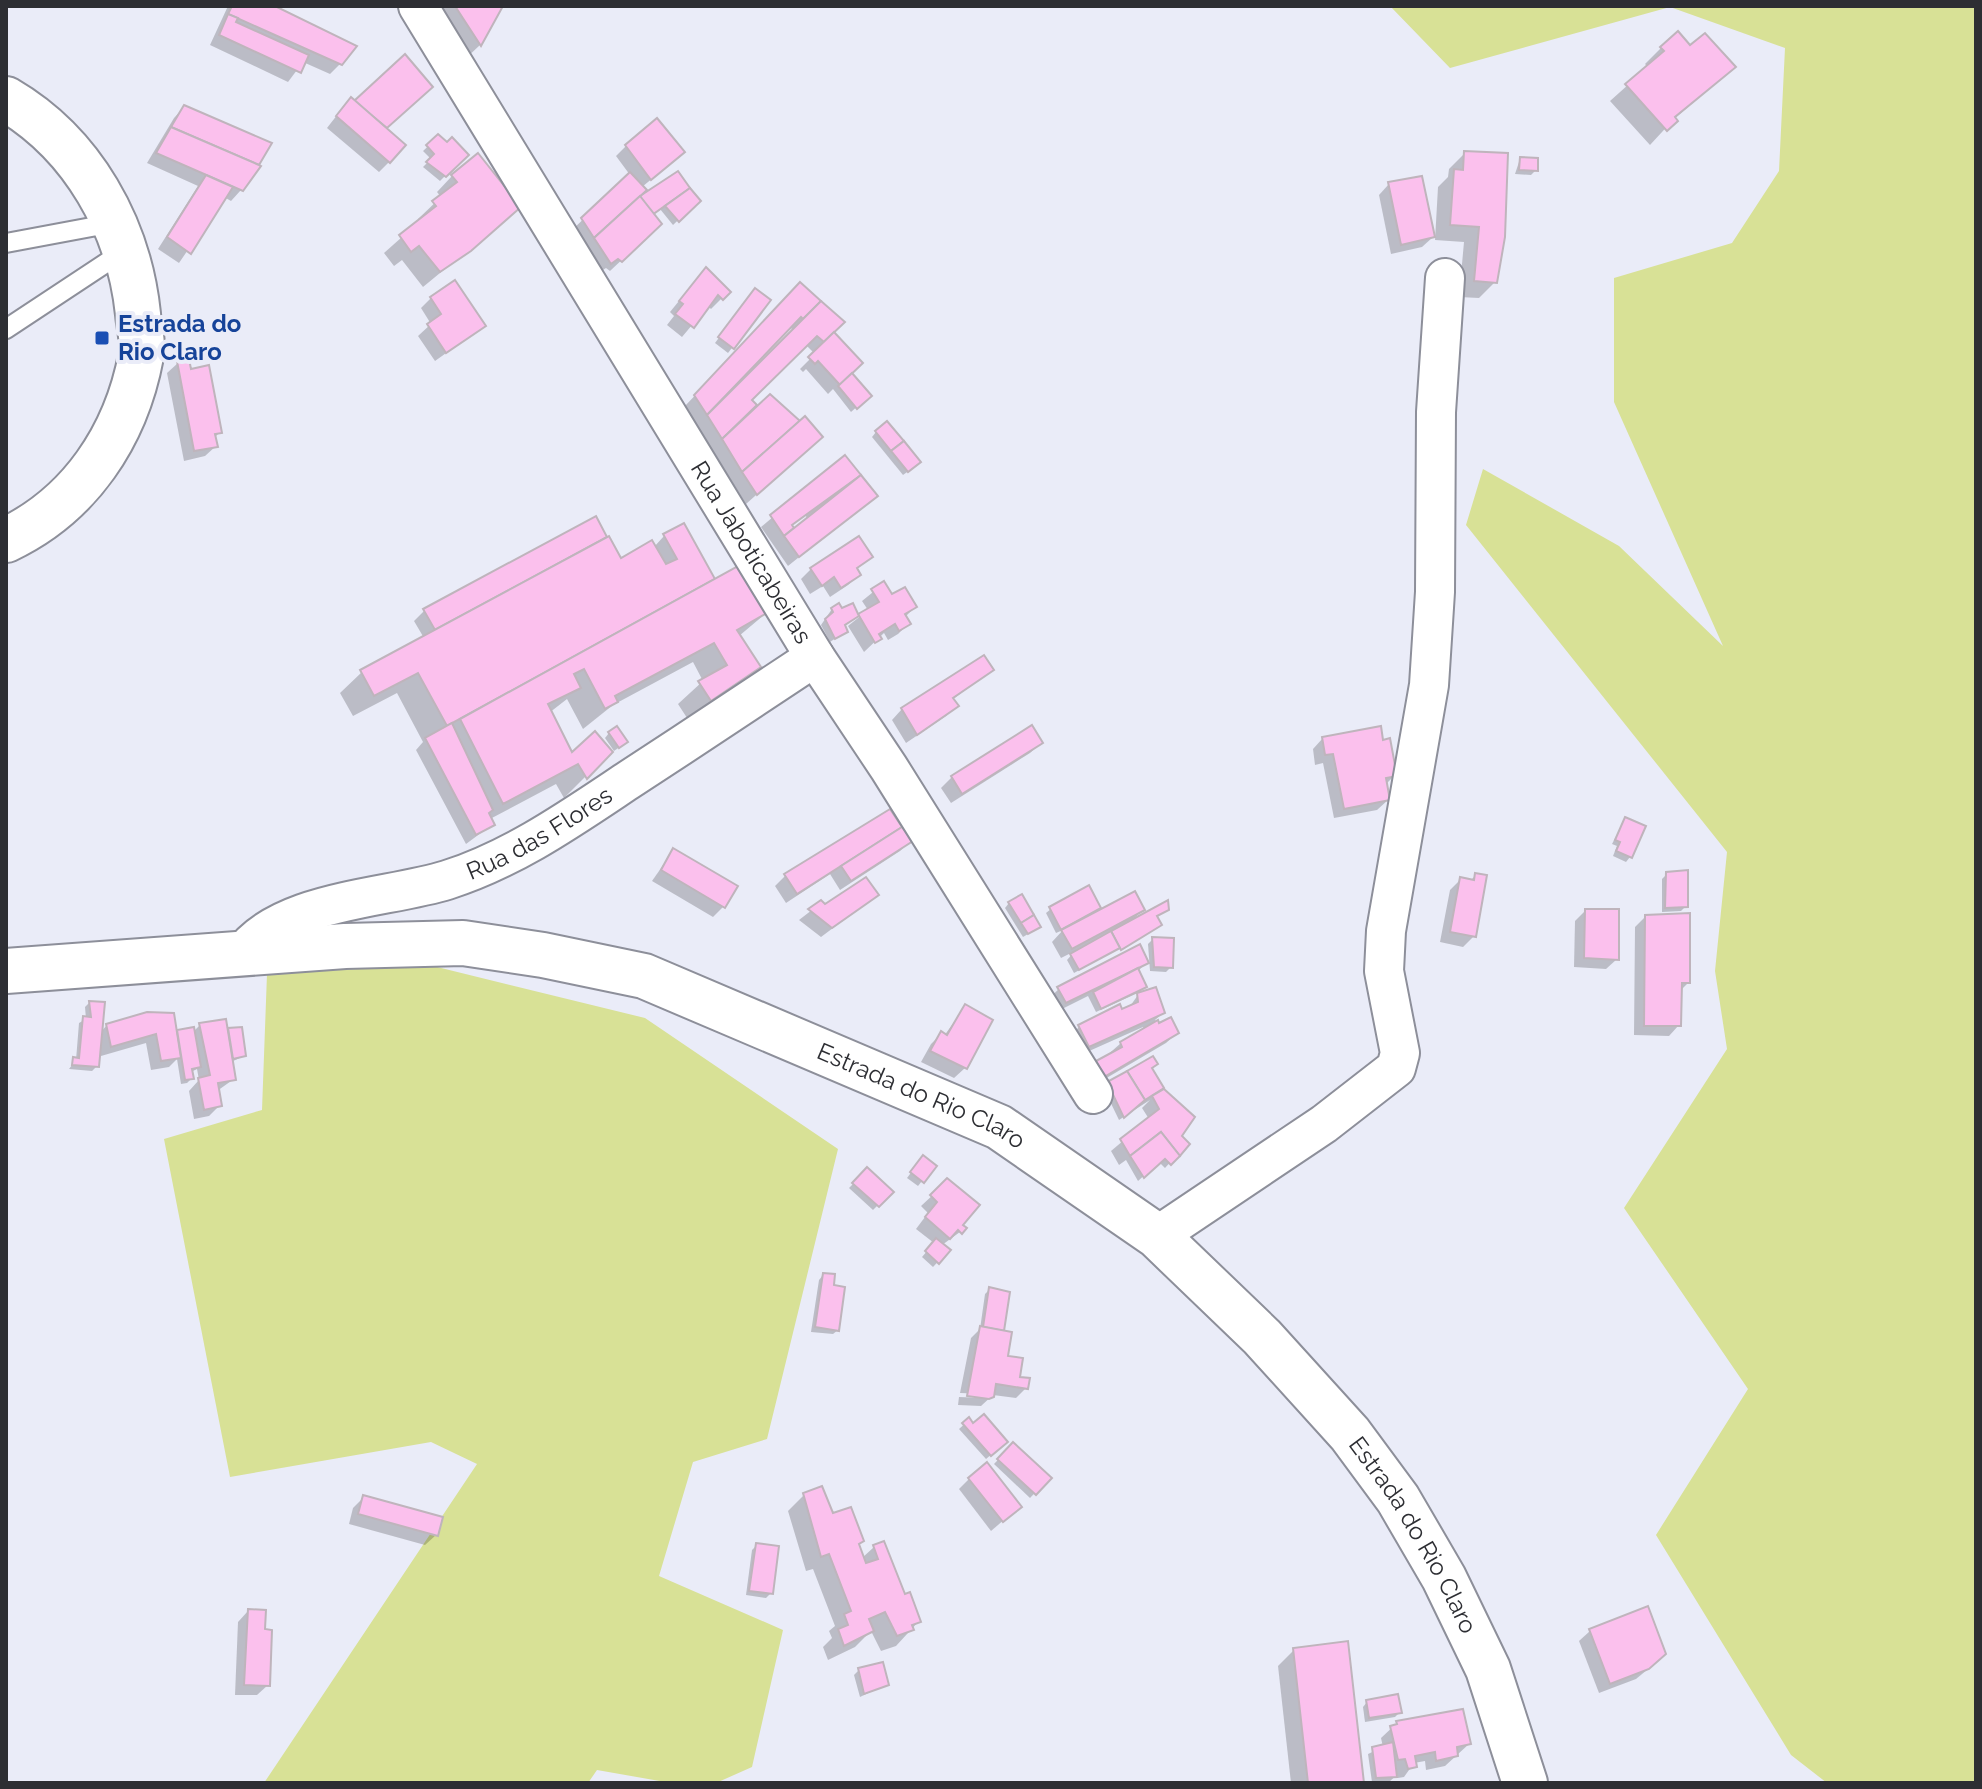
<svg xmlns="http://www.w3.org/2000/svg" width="1982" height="1789" viewBox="0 0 1982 1789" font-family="Raleway,sans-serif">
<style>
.green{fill:#d8e196}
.shadow{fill:#0003;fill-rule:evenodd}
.building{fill:#fbc0ed;stroke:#bfb4bc;stroke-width:2}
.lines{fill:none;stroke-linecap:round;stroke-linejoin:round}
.lane-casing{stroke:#8d8f9a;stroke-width:22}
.street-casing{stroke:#8d8f9a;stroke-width:42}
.secondary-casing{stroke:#8d8f9a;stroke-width:48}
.lane{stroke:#fff;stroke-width:18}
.street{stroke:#fff;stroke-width:38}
.secondary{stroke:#fff;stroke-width:44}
.transit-dot{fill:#1a4fb4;stroke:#eaecf8;stroke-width:3}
.labels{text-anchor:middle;stroke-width:8;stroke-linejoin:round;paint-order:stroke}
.transit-label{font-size:24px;font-weight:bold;fill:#164399;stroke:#eaecf8;text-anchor:start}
.street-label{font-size:24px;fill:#2d2e33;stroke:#eaecf8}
</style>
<rect width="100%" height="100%" fill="#eaecf8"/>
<g class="green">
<path d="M1390,6H1976V1783H1827L1791,1755L1656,1535L1748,1389L1624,1208L1727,1049L1715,971L1727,852L1466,525L1483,469L1619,546L1723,646L1614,402V278L1732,243L1779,171L1785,48L1670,7L1450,68Z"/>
<path d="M429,965L645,1018L838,1149L767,1439L693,1462L659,1576L783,1630L752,1767L716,1783H671L597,1770L588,1783H264L477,1464L431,1442L230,1477L164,1139L262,1110L267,974Z"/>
</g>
<g class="shadow">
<path d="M228,6H270L340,64L330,74L303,62L288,82L210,45Z"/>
<path d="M445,6H501L480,45L464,60L438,20Z"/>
<path d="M1661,48L1717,82L1674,119L1650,145L1610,101L1648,67L1645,64Z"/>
<path d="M420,97L385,129L389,162L379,172L327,128L341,110L354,103Z"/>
<path d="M184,107L241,190L231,201L224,197L179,263L158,249L198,186L147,163L174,118Z"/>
<path d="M438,137L466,155L440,181L423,167L431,159L423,151Z"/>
<path d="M626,146L672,162L642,187L636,200L677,174L698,201L673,225L660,209L652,214L660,224L610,271L606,268L600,272L572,230L630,175L616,156Z"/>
<path d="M1465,153L1495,282L1479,298L1459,297L1464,242L1435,240L1438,187L1448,177L1449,169Z"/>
<path d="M1520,159L1536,170L1531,175L1515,174Z"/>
<path d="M452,176L502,222L423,287L402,260L394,266L384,253L420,221L418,219L441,197L437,192Z"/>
<path d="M1389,184L1433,237L1422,247L1391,254L1379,195Z"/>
<path d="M696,280L728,292L711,309L708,306L682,337L667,325L674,316L670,312Z"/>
<path d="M751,295L768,301L728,353L715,343Z"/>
<path d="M790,295L869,396L851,412L833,389L828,394L806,369L803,372L800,369L815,354L806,345L750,400L810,447L746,504L685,406ZM789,326L794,331L738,387L733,382Z"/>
<path d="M431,298L484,326L435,361L418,336L431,324L421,308Z"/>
<path d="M178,363L220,432L214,438L216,446L205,456L184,461L167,373Z"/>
<path d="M876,432L914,467L903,475L872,437Z"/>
<path d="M844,457L875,496L788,566L761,527ZM805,515L808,519L794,530L790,526Z"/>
<path d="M595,518L620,560L654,547L664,536L714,582L771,609L739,636L758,667L737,688L689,721L678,704L703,681L693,662L613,705L583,729L567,699L549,713L571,756L610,752L564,798L556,784L490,819L493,824L466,844L416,750L423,742L397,693L353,716L340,693L362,672L424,638L414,621L424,611Z"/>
<path d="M870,557L856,570L859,575L848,585L830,597L823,586L810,594L801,579L811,569Z"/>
<path d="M883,584L891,597L915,607L905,617L908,624L898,634L888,640L884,633L864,652L848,626L868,610L862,601Z"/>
<path d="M832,609L845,632L830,642L821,625Z"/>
<path d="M991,670L952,700L956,706L946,716L906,743L892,720L902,709Z"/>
<path d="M609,733L621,746L614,751L605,738Z"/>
<path d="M1323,738L1382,742L1395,775L1385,785L1388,800L1377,810L1334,818L1323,763L1315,765L1313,749Z"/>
<path d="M1041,743L1030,753L951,803L941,788L952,777Z"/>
<path d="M889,812L910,841L900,851L840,890L830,874L786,903L775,886L785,876Z"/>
<path d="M1625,819L1630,857L1626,862L1613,856L1617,846L1612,844Z"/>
<path d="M673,851L724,906L713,917L652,881Z"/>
<path d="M1667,874L1686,906L1681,911L1662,912V879Z"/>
<path d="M1476,875L1474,936L1463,947L1440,942L1450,890L1461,879L1470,881Z"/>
<path d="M877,895L821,937L799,920L821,903L825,907Z"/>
<path d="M1009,903L1033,931L1023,937L1005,908Z"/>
<path d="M1098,908L1092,914L1143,909L1132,921L1167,909L1156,918L1155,929L1074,973L1067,960L1075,951L1061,958L1052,942L1063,930L1056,933L1046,913L1051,909Z"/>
<path d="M1585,911L1617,959L1606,969L1574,967L1575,921Z"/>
<path d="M1645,917L1688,983L1680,991L1679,1025L1669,1036L1634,1035L1635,927Z"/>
<path d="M1153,939L1171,967L1166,972L1150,971L1148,944Z"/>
<path d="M1147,962L1137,972L1144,987L1140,992L1096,1012L1088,996L1056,1012L1048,999L1059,989Z"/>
<path d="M1138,995L1163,1013L1155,1020L1159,1026L1177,1033L1166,1043L1093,1086L1087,1073L1121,1043L1145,1030L1143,1027L1078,1056L1069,1037L1079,1027L1128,1009Z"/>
<path d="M89,1003L100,1033L107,1025L175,1032H193L200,1025L226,1033L229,1030L244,1056L231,1062L234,1079L217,1091L220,1105L209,1116L194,1119L189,1091L199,1080L197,1069L191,1072L192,1078L187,1083L181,1084L177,1059L169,1067L151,1070L146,1043L101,1056L100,1048L97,1066L92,1071L69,1069L76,1060L79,1023L86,1019L85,1007Z"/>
<path d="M965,1007L990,1021L965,1068L954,1078L921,1062L931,1044L941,1034L944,1036Z"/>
<path d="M1150,1070L1179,1136L1187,1144L1165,1168L1159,1162L1138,1181L1126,1160L1119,1165L1111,1151L1149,1119L1142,1108L1150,1100L1119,1120L1104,1089Z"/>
<path d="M919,1162L934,1166L918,1186L907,1178Z"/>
<path d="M867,1170L891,1192L873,1210L849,1188Z"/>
<path d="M948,1181L960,1232L942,1245L948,1251L933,1267L922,1257L934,1243L916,1229L928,1213L921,1206Z"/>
<path d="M823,1275L831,1287L838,1330L833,1334L811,1332L819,1280Z"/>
<path d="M990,1289L1006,1358L1026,1388L1016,1398L993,1395L981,1406L958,1405L959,1397L986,1398V1394L960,1393L971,1338L980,1329L985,1294Z"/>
<path d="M969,1420L973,1426L1006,1442L986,1459L959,1429Z"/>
<path d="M1013,1444L1049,1478L1030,1498L994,1464Z"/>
<path d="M969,1479L1019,1507L991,1531L959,1489Z"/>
<path d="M804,1495L832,1516L857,1545L862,1558L874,1547L919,1621L896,1646L881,1651L871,1631L855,1647L828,1660L823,1647L832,1638L829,1631L835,1626L813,1569L806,1571L788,1511Z"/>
<path d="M364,1497L436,1535L425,1545L349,1524L353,1508Z"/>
<path d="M757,1545L771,1593L766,1598L746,1595L752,1550Z"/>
<path d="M248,1611L268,1685L257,1695H235L238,1622Z"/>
<path d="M1590,1631L1653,1665L1636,1679L1599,1693L1579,1641Z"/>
<path d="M1294,1650L1362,1783H1291L1278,1666Z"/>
<path d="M859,1670L887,1684L860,1697L854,1675Z"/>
<path d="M1367,1702L1400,1712L1395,1717L1365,1722L1363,1707Z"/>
<path d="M1397,1723L1469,1744L1445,1766L1426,1770L1425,1761L1414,1763L1404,1777L1398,1778L1397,1775L1390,1781L1372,1782L1368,1754L1383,1747L1381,1738Z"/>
</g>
<g class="building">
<path d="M232,6H275L357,46L342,65L228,14Z"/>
<path d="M455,6H503L481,46Z"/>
<path d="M228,14L238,18L236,22L309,55L301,73L219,35Z"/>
<path d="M1678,31L1690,45L1705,33L1736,67L1675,117L1678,121L1667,131L1625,84L1664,51L1660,47Z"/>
<path d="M405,54L433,87L387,128L354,101Z"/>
<path d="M351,97L406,145L390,163L336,116Z"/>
<path d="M184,105L272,143L259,165L171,127Z"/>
<path d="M657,118L685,152L651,180L625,145Z"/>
<path d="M171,127L259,165L261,166L243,191L156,153Z"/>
<path d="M438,134L447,142L452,137L469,155L446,177L426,162L434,154L426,145Z"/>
<path d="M1464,151L1508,153L1505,237L1497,283L1474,281L1479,227L1450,225L1454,169L1463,170Z"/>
<path d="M478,153L521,207L471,251L440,272L419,246L411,252L399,235L436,206L432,201L457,182L451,175Z"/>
<path d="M1520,157L1538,158V171L1519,170Z"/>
<path d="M678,171L690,188L652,215L640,196Z"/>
<path d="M630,172L647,190L594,238L581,218Z"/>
<path d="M206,175L233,187L191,254L167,237Z"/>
<path d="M1422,176L1435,237L1401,245L1388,182Z"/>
<path d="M690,188L701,201L679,222L665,206Z"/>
<path d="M640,196L662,224L622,262L618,259L611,264L594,238Z"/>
<path d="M706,267L731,292L723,300L718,295L694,328L675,314L683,304L679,301Z"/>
<path d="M455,280L486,326L446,353L427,324L441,314L430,297Z"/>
<path d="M800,282L821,301L803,319L801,317L707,415L694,395Z"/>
<path d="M755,288L771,300L734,349L718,337Z"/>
<path d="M821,301L845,322L824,342L817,336L752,400L757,405L722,439L707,415Z"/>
<path d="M834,332L863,363L840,385L818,361L815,364L808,357Z"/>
<path d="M189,359L191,369L209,365L222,433L215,434L218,447L194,451L177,361Z"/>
<path d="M852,373L872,396L857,409L838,386Z"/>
<path d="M770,394L800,421L742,472L722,439Z"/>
<path d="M805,416L823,437L757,495L742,472Z"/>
<path d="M887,421L904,441L891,451L875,431Z"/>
<path d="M904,441L921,462L908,472L891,451Z"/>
<path d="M845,455L861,475L792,525L794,528L784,536L770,515Z"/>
<path d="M861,475L878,496L799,557L784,536Z"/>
<path d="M596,516L607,537L435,630L423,609Z"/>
<path d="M684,523L715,579L447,726L418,673L374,696L360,670L609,536L621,558L652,540L666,564L677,559L663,534Z"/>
<path d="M859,536L873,557L857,568L861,575L841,588L834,577L822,586L810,568Z"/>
<path d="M747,561L774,609L737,630L761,667L711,701L698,681L727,665L714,643L615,696L618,702L605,709L584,669L574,674L581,688L548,704L572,752L595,731L613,752L587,779L578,764L503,804L460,719Z"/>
<path d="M884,581L892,594L905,587L917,607L905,614L911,624L899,631L895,624L879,634L882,639L875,643L858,614L879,602L871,589Z"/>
<path d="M839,603L842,608L853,603L859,616L845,625L848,632L835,639L825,619L833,612L831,608Z"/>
<path d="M984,655L994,670L953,698L959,706L917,735L901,708Z"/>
<path d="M452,723L493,810L489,813L495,825L476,835L425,738Z"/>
<path d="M1032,725L1043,743L962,794L951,776Z"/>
<path d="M617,726L628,742L619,748L608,732Z"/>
<path d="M1381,726L1383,740L1390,738L1397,776L1386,778L1390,800L1344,809L1333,754L1325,755L1322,737Z"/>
<path d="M890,809L902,827L797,894L784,874Z"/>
<path d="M1625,817L1646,826L1632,858L1616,851L1620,842L1615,840Z"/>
<path d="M902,827L913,841L851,881L841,866Z"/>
<path d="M673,848L738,886L725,908L661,870Z"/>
<path d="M1688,870V907L1665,908L1666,872Z"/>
<path d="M1475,873L1487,875L1476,937L1450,932L1460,877L1474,880Z"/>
<path d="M866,877L879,895L832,928L808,909L821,900L825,904Z"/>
<path d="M1089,885L1101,908L1061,930L1049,907Z"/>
<path d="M1135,891L1145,910L1072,949L1061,930Z"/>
<path d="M1022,894L1034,915L1021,923L1008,902Z"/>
<path d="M1168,900L1169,910L1157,916L1162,925L1121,950L1111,931Z"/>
<path d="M1585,909H1619V960L1584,958Z"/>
<path d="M1690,913V983H1682L1681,1026H1644L1645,915Z"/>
<path d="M1034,915L1041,927L1028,934L1021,923Z"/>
<path d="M1111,931L1120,948L1079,970L1070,954Z"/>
<path d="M1152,937L1174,938L1173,968L1154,967Z"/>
<path d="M1140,944L1149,963L1066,1003L1057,987Z"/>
<path d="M1138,968L1147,987L1101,1009L1093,992Z"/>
<path d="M1156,987L1165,1013L1089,1047L1078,1025L1120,1004L1122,1009L1138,1002L1137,993Z"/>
<path d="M89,1001L105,1002L99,1067L72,1065L73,1057L79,1058L83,1016L91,1017Z"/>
<path d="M965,1004L993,1020L967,1069L930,1051L941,1031L947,1035Z"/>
<path d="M147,1012L174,1013L181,1058L161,1061L156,1034L111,1047L106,1024Z"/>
<path d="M1171,1017L1179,1033L1104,1077L1096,1061L1122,1047L1120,1042L1158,1020L1159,1023Z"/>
<path d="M226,1019L236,1080L218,1083L222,1106L204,1110L198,1078L210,1075L199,1023Z"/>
<path d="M194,1027L201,1067L192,1069L194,1079L185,1080L177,1030Z"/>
<path d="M242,1027L246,1056L233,1059L228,1028Z"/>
<path d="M1153,1056L1158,1064L1152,1068L1164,1088L1145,1100L1127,1071Z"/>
<path d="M1127,1071L1145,1100L1124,1118L1107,1082Z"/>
<path d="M1164,1089L1195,1117L1182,1136L1190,1144L1180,1156L1161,1132L1130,1156L1120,1139L1159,1109L1152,1096Z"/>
<path d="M1161,1132L1180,1156L1171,1165L1165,1159L1144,1178L1130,1156Z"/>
<path d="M923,1155L937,1166L924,1183L910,1172Z"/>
<path d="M867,1167L894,1192L879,1207L852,1183Z"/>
<path d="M947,1178L980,1205L963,1225L967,1228L962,1234L958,1230L950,1239L925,1217L937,1202L930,1195Z"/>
<path d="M936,1238L951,1250L939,1264L925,1251Z"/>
<path d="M823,1273L835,1274L834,1285L845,1287L839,1331L815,1327Z"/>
<path d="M989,1287L1010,1292L1004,1331L983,1327Z"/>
<path d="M980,1326L1012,1332L1008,1356L1023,1358L1020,1377L1030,1378L1028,1389L996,1384L994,1397L989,1399L967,1396Z"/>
<path d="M984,1414L1008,1442L991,1456L962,1423L969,1417L973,1423Z"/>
<path d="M1013,1442L1052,1478L1036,1495L997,1459Z"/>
<path d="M987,1462L1022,1507L1003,1522L968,1478Z"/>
<path d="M822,1486L833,1513L851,1507L864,1541L859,1544L866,1563L878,1559L873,1545L884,1541L905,1594L910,1592L921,1622L912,1625L914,1630L897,1636L885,1612L869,1619L874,1631L844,1646L838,1629L848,1625L844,1614L851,1611L829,1554L821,1557L803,1493Z"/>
<path d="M363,1495L443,1517L438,1536L358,1514Z"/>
<path d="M756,1543L779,1546L773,1594L749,1591Z"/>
<path d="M1648,1606L1666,1654L1649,1669L1610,1684L1589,1629Z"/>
<path d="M248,1609L266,1610L265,1629L272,1630L270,1686L244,1685Z"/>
<path d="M1348,1641L1364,1783H1308L1293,1648Z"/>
<path d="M883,1662L889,1685L864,1694L858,1668Z"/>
<path d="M1398,1694L1402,1713L1369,1718L1366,1700Z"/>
<path d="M1463,1709L1471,1744L1457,1747L1458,1756L1436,1761L1435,1752L1415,1756L1417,1767L1408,1769L1405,1759L1398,1760L1390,1726L1397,1724L1396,1721Z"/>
<path d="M1393,1742L1397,1777L1376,1778L1372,1747Z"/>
</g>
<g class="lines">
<defs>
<g id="lane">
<path d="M6,243L113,223"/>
<path d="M6,329L124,251"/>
</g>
<g id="street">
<path id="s1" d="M418,6L815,657L889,768L1093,1094"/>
<path id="s2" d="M241,956C278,900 386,899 447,880C513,859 570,819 627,781C690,740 753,698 815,657"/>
<path d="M1157,1236L1324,1124L1396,1068L1400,1053L1384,971L1386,931L1429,685L1435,592L1436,412L1445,278"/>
</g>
<g id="secondary">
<path d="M6,99C83,144 129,227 138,314C139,327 144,344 141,356C126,436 80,505 6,540"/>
<path id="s3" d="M6,971L345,946L463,943L543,955L644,976L999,1127L1157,1236L1262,1337L1350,1434L1398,1499L1444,1578L1488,1669L1525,1783"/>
</g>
</defs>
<use href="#lane" class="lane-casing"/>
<use href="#street" class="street-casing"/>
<use href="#secondary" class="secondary-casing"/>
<use href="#lane" class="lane"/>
<use href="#street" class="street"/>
<use href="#secondary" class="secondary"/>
</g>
<rect class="transit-dot" x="94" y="330" width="16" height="16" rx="4"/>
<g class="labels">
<g class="transit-label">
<text x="118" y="332">Estrada do<tspan x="118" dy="28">Rio Claro</tspan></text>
</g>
<g class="street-label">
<text dy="8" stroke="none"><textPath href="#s1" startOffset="640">Rua Jaboticabeiras</textPath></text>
<text dy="8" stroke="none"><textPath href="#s2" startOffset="328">Rua das Flores</textPath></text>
<text dy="8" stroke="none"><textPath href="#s3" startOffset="944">Estrada do Rio Claro</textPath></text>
<text dy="8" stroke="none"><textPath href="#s3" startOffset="1616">Estrada do Rio Claro</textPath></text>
</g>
</g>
<rect width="1982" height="1789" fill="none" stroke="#2d2e33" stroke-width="16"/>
</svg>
